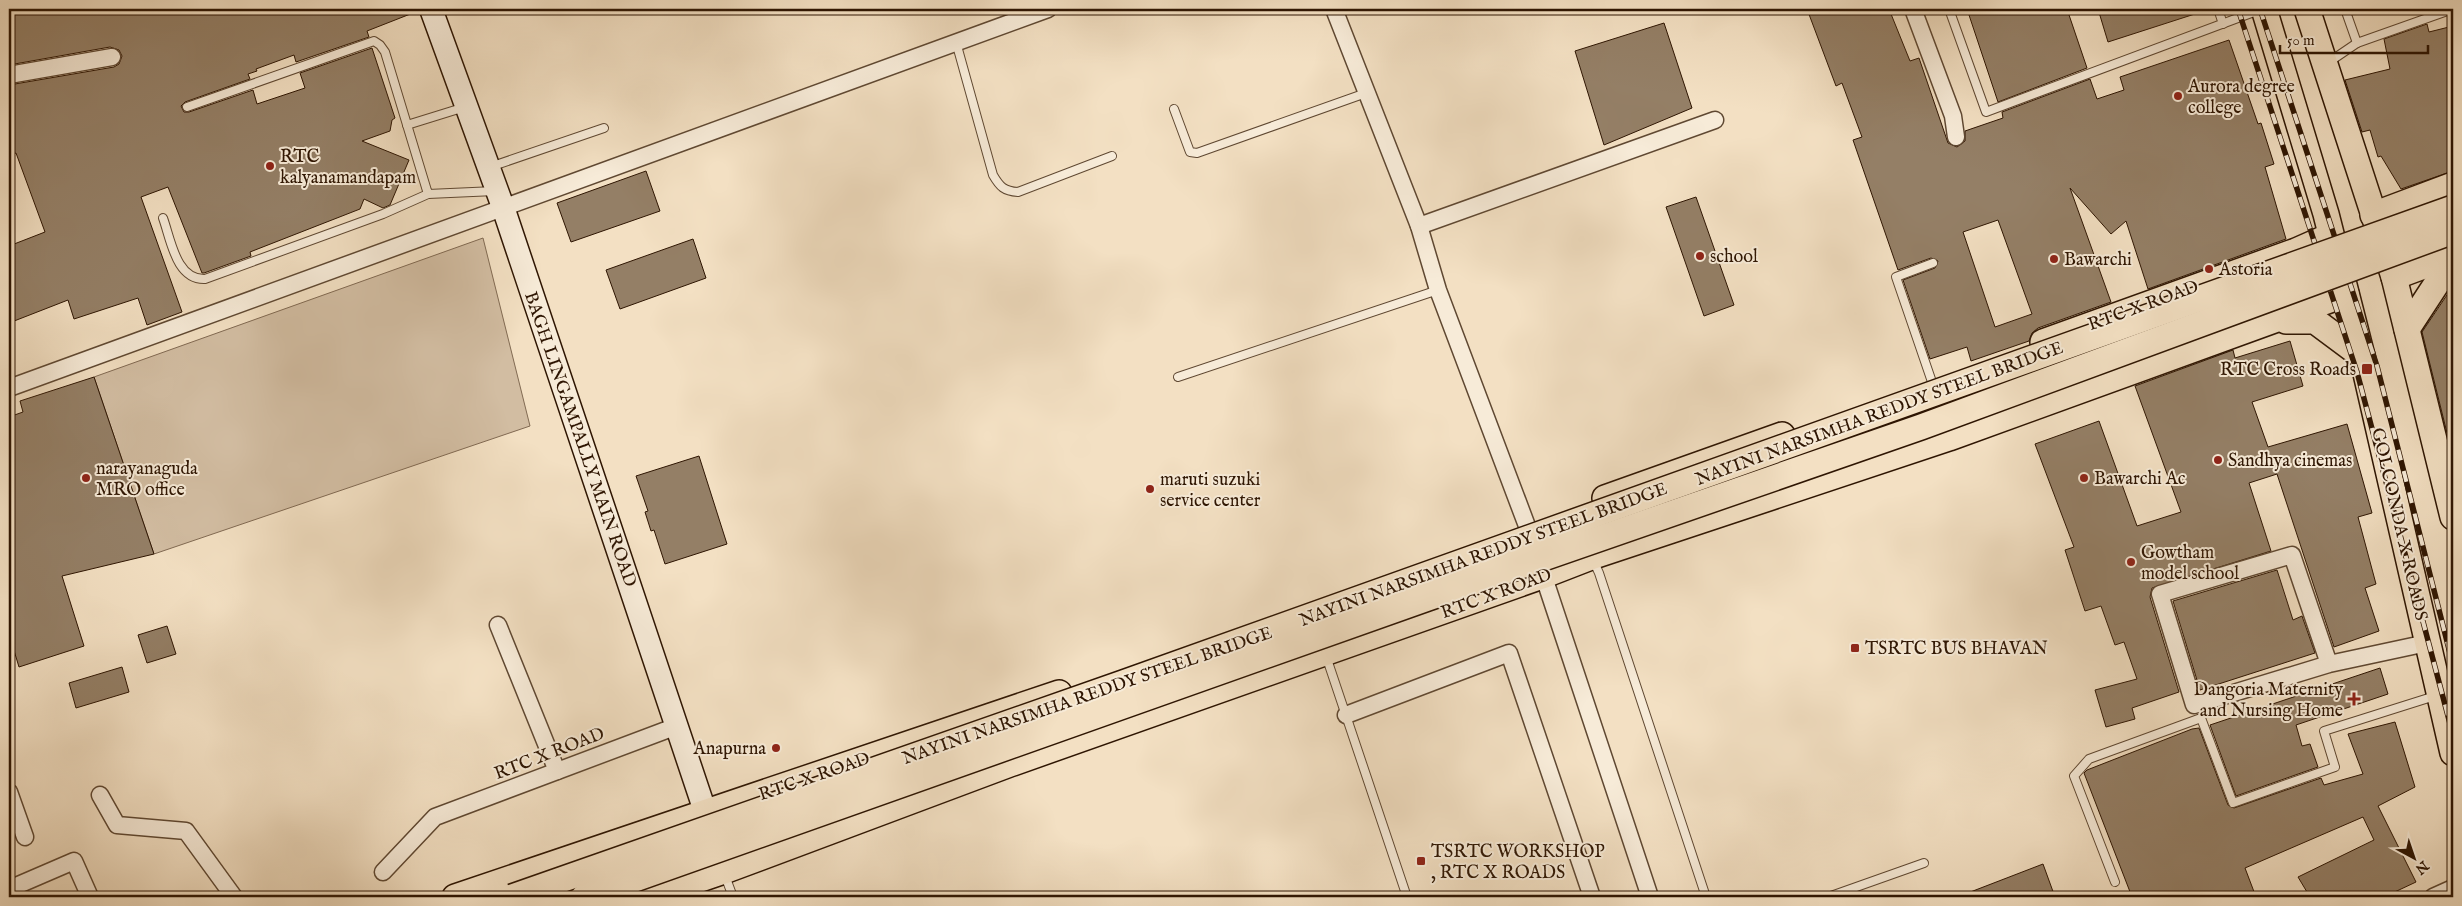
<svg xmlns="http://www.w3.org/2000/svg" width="2462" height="906" viewBox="0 0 2462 906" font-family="'IM FELL English',serif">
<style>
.green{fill:#d2bda2;stroke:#806952}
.building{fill:#947f66;stroke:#2e1502;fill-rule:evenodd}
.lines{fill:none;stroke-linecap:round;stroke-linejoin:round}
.lane-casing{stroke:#5f4832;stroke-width:10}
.street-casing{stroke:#5f4832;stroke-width:19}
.secondary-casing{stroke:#2e1502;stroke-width:25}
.primary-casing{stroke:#2e1502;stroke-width:28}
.lane{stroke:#f7ebd8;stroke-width:8}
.street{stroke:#f7ebd8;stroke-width:16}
.secondary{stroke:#f7ebd8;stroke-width:22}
.primary{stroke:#f3e0c3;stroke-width:25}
.rail-casing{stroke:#2e1502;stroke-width:5.5}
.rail{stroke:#f7ebd8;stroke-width:4;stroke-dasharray:11;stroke-linecap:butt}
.primary-bridge-casing{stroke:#2e1502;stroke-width:28;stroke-linecap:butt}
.primary-bridge{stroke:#f3e0c3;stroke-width:25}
.poi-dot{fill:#8f2418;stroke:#f7ebd8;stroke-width:2}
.labels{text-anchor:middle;stroke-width:4;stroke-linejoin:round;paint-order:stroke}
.poi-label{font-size:18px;fill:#2e1502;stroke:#f7ebd8;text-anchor:start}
.street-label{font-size:18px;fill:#2e1502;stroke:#f7ebd8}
</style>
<rect width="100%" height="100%" fill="#f3e0c3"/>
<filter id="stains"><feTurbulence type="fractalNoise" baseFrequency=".004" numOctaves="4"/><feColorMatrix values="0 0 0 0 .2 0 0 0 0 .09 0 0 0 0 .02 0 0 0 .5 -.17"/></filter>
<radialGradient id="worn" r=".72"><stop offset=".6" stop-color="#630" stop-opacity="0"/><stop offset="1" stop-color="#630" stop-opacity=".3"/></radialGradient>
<path class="green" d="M483,238L530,426L154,554L94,377Z"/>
<g class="building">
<path d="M9,9H418V11L367,31L369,37L296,62L294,55L256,69L257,71L248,74L250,79L185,102L181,106L184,112H189L253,90L257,104L305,88L300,73L372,48L395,118L392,120L390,131L362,141L409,160L390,205L383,208L364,199L360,209L250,252L251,256L204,273H202L168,187L141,197L182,312L147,325L138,298L74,319L68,300L9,323V246L45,232L16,153L9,155V85L114,67L119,64L122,56L119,50L110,47L9,65Z"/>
<path d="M1807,9H1889L1910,61L1919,58L1948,143L1957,147L1965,141V131L2003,118L2002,112L2090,79L2097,99L2124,90L2120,77L2229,40L2258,124L2261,123L2274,164L2265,167L2286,239L2148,289L2126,221L2111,234L2070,188L2111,302L2038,328L2032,333L2029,341L1971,361L1967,347L1930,359L1903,280L1935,268L1938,261L1931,258L1898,270L1853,140L1862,137L1842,83L1836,86ZM1998,220L2032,314L1995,327L1963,232Z"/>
<path d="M1967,9H2067L2087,68L1998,102Z"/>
<path d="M2098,9H2201V12L2108,42Z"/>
<path d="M1664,23L1692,108L1604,145L1575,51Z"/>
<path d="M2427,24L2429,32L2453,26V53L2450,54L2453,72V171L2401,189L2381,156L2378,157L2370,130L2362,132L2345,80L2390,69L2384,39Z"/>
<path d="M646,171L660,211L571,242L557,203Z"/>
<path d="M1696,197L1734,305L1704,316L1666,207Z"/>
<path d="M693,239L706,278L620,309L606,270Z"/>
<path d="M2453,286V432L2447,433L2422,332Z"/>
<path d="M2290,341L2303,386L2252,402L2268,447L2347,424L2372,513L2358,517L2376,584L2365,588L2379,631L2334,647L2277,474L2249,483L2271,551L2152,588L2150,597L2179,692L2132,708L2135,719L2106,727L2095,690L2137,679L2124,642L2115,645L2101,606L2085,611L2065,550L2074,547L2035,444L2099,421L2137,526L2181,512L2135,386L2233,350L2235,358Z"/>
<path d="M94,377L154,554L62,576L84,646L19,667L9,634V417L23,412L20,401Z"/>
<path d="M699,456L727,544L665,564L654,530L651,531L645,512L648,511L636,476Z"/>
<path d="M2277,570L2293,620L2302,616L2315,653L2200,690L2173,601Z"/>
<path d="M167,626L176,654L147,663L138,635Z"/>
<path d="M122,667L129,692L76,708L69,683Z"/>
<path d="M2380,668L2388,694L2296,725L2302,746L2310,744L2318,767L2236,796L2210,725Z"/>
<path d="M2395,722L2415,787L2378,806L2416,882L2384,897H2310L2298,877L2374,840L2363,817L2245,868L2256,897H2132L2084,773L2087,770L2192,729L2199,728L2228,805L2234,808L2321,778L2324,785L2363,774L2348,734Z"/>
<path d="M2043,864L2055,897H1960V896Z"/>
</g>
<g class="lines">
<defs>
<g id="lane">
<path d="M1949,9L1986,112L2262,9"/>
<path d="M2218,9L2223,24"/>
<path d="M2345,9L2357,43L2453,9"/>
<path d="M956,42L993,175C1000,187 1004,191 1018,192L1112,156"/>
<path d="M2329,62L2357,43"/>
<path d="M187,107L374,41L380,45L385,52L428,194L495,191"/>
<path d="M1174,109L1190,152L1197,153L1366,93"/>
<path d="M407,125L465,107"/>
<path d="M490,167L604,128"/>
<path d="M163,218C171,240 176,280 205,279L383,214L428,194"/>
<path d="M1178,377L1438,290"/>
<path d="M1932,382L1896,277L1933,263"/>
<path d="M1593,560L1599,573L1706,897"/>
<path d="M1326,656L1407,897"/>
<path d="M724,873L733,897"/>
<path d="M2115,882L2074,776L2089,759L2201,718L2233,803L2335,767L2324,731L2435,696"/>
<path d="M1828,897L1924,863"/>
</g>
<g id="street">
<path d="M1334,9L1419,226L1438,290L1527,526L1650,897"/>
<path d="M1913,9L1953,116L1956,137"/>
<path d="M9,75L112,57"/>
<path d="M1419,226L1715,120"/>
<path d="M9,388L1048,9"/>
<path d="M498,625L557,771"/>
<path d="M2329,664L2292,555L2160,594L2194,705L2329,664L2427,643"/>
<path d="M1346,715L1509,653L1592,897"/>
<path d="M9,792L25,837"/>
<path d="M100,795L117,825L186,831L234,897"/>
<path d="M383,872L435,817L677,726"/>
<path d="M9,889L74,861L90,897"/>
<path d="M2433,897L2453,888"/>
</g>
<path id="secondary" d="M431,9L503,207L711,829"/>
<g id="primary">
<path d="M2264,9L2326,214L2362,356L2453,753"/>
<path d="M2307,9L2394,277L2453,517"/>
<path d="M2373,215L2453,185"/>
<path d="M2394,277L2453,255"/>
<path d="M2286,321H2315L2362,356"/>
<path d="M2407,329L2439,280L2453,267"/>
<path d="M2043,342L2296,251L2330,236"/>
<path d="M1605,498L1782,435"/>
<path d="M455,897L1059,693"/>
<path d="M648,897L724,871L1010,764L1542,576L1591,557L1949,438L2346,294"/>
</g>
</defs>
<use href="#lane" class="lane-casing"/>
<use href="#street" class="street-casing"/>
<use href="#secondary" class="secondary-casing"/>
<use href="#primary" class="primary-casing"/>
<use href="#lane" class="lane"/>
<use href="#street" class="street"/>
<use href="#secondary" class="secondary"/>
<use href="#primary" class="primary"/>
<defs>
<g id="rail">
<path d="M2238,9L2357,372L2453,735"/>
<path d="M2260,9L2377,366L2453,665"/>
</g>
</defs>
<use href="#rail" class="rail-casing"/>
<use href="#rail" class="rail"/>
<defs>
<g id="primary-bridge">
<path d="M512,897L1123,683L2453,208"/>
<path d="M584,897L1428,598L1921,427L2453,231"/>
</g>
</defs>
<use href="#primary-bridge" class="primary-bridge-casing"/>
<use href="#primary-bridge" class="primary-bridge"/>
</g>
<g class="poi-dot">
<circle cx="2178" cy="96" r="5"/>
<circle cx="270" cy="166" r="5"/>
<circle cx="1700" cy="256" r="5"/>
<circle cx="2054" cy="259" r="5"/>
<circle cx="2209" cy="269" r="5"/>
<rect x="2361" y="363" width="12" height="12" rx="2.5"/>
<circle cx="2218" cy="460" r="5"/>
<circle cx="86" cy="478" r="5"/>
<circle cx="2084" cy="478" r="5"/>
<circle cx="1150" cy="489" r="5"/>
<circle cx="2131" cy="562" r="5"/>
<rect x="1850" y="643" width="10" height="10" rx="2.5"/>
<path d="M2351.5 691.5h5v5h5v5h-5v5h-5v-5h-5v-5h5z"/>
<circle cx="776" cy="748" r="5"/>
<rect x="1416" y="856" width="10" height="10" rx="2.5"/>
</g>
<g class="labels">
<g class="poi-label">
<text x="2188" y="92">Aurora degree<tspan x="2188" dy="21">college</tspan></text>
<text x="280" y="162">RTC<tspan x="280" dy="21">kalyanamandapam</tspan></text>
<text x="1710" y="262">school</text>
<text x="2064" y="265">Bawarchi</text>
<text x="2219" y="275">Astoria</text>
<text x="2356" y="375" text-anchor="end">RTC Cross Roads</text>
<text x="2228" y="466">Sandhya cinemas</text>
<text x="96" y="474">narayanaguda<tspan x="96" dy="21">MRO office</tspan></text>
<text x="2094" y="484">Bawarchi Ac</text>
<text x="1160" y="485">maruti suzuki<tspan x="1160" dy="21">service center</tspan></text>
<text x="2141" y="558">Gowtham<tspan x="2141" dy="21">model school</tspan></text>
<text x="1865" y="654">TSRTC BUS BHAVAN</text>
<text x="2343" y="695" text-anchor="end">Dangoria Maternity<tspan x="2343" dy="21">and Nursing Home</tspan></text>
<text x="766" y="754" text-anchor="end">Anapurna</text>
<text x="1431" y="857">TSRTC WORKSHOP<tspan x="1431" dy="21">, RTC X ROADS</tspan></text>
</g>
<g class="street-label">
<text transform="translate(2143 305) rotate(-20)" y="6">RTC X ROAD</text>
<text transform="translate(1879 413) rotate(-20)" y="6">NAYINI NARSIMHA REDDY STEEL BRIDGE</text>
<text transform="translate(581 439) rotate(71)" y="6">BAGH LINGAMPALLY MAIN ROAD</text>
<text transform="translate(2400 524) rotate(77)" y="6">GOLCONDA X ROADS</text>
<text transform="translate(1483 554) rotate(-20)" y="6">NAYINI NARSIMHA REDDY STEEL BRIDGE</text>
<text transform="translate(1496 593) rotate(-20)" y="6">RTC X ROAD</text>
<text transform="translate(1087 695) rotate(-19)" y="6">NAYINI NARSIMHA REDDY STEEL BRIDGE</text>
<text transform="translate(549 753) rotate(-21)" y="6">RTC X ROAD</text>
<text transform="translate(814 776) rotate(-19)" y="6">RTC X ROAD</text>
</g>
</g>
<rect width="2462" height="906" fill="none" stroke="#f3e0c3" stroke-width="30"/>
<rect x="10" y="10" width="2442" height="886" fill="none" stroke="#2e1502" stroke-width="2.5"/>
<rect x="15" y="15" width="2432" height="876" fill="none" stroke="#2e1502"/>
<g transform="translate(2414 858) rotate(140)" stroke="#f7ebd8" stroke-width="4" paint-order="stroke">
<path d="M0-4L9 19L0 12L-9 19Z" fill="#2e1502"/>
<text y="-8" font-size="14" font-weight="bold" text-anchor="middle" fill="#2e1502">N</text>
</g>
<path d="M2280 45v8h148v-8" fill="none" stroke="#2e1502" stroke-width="2.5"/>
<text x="2287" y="45" font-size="15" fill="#2e1502" stroke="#f7ebd8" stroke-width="4" paint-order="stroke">50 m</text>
<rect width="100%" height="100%" filter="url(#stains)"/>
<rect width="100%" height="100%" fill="url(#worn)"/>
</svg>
